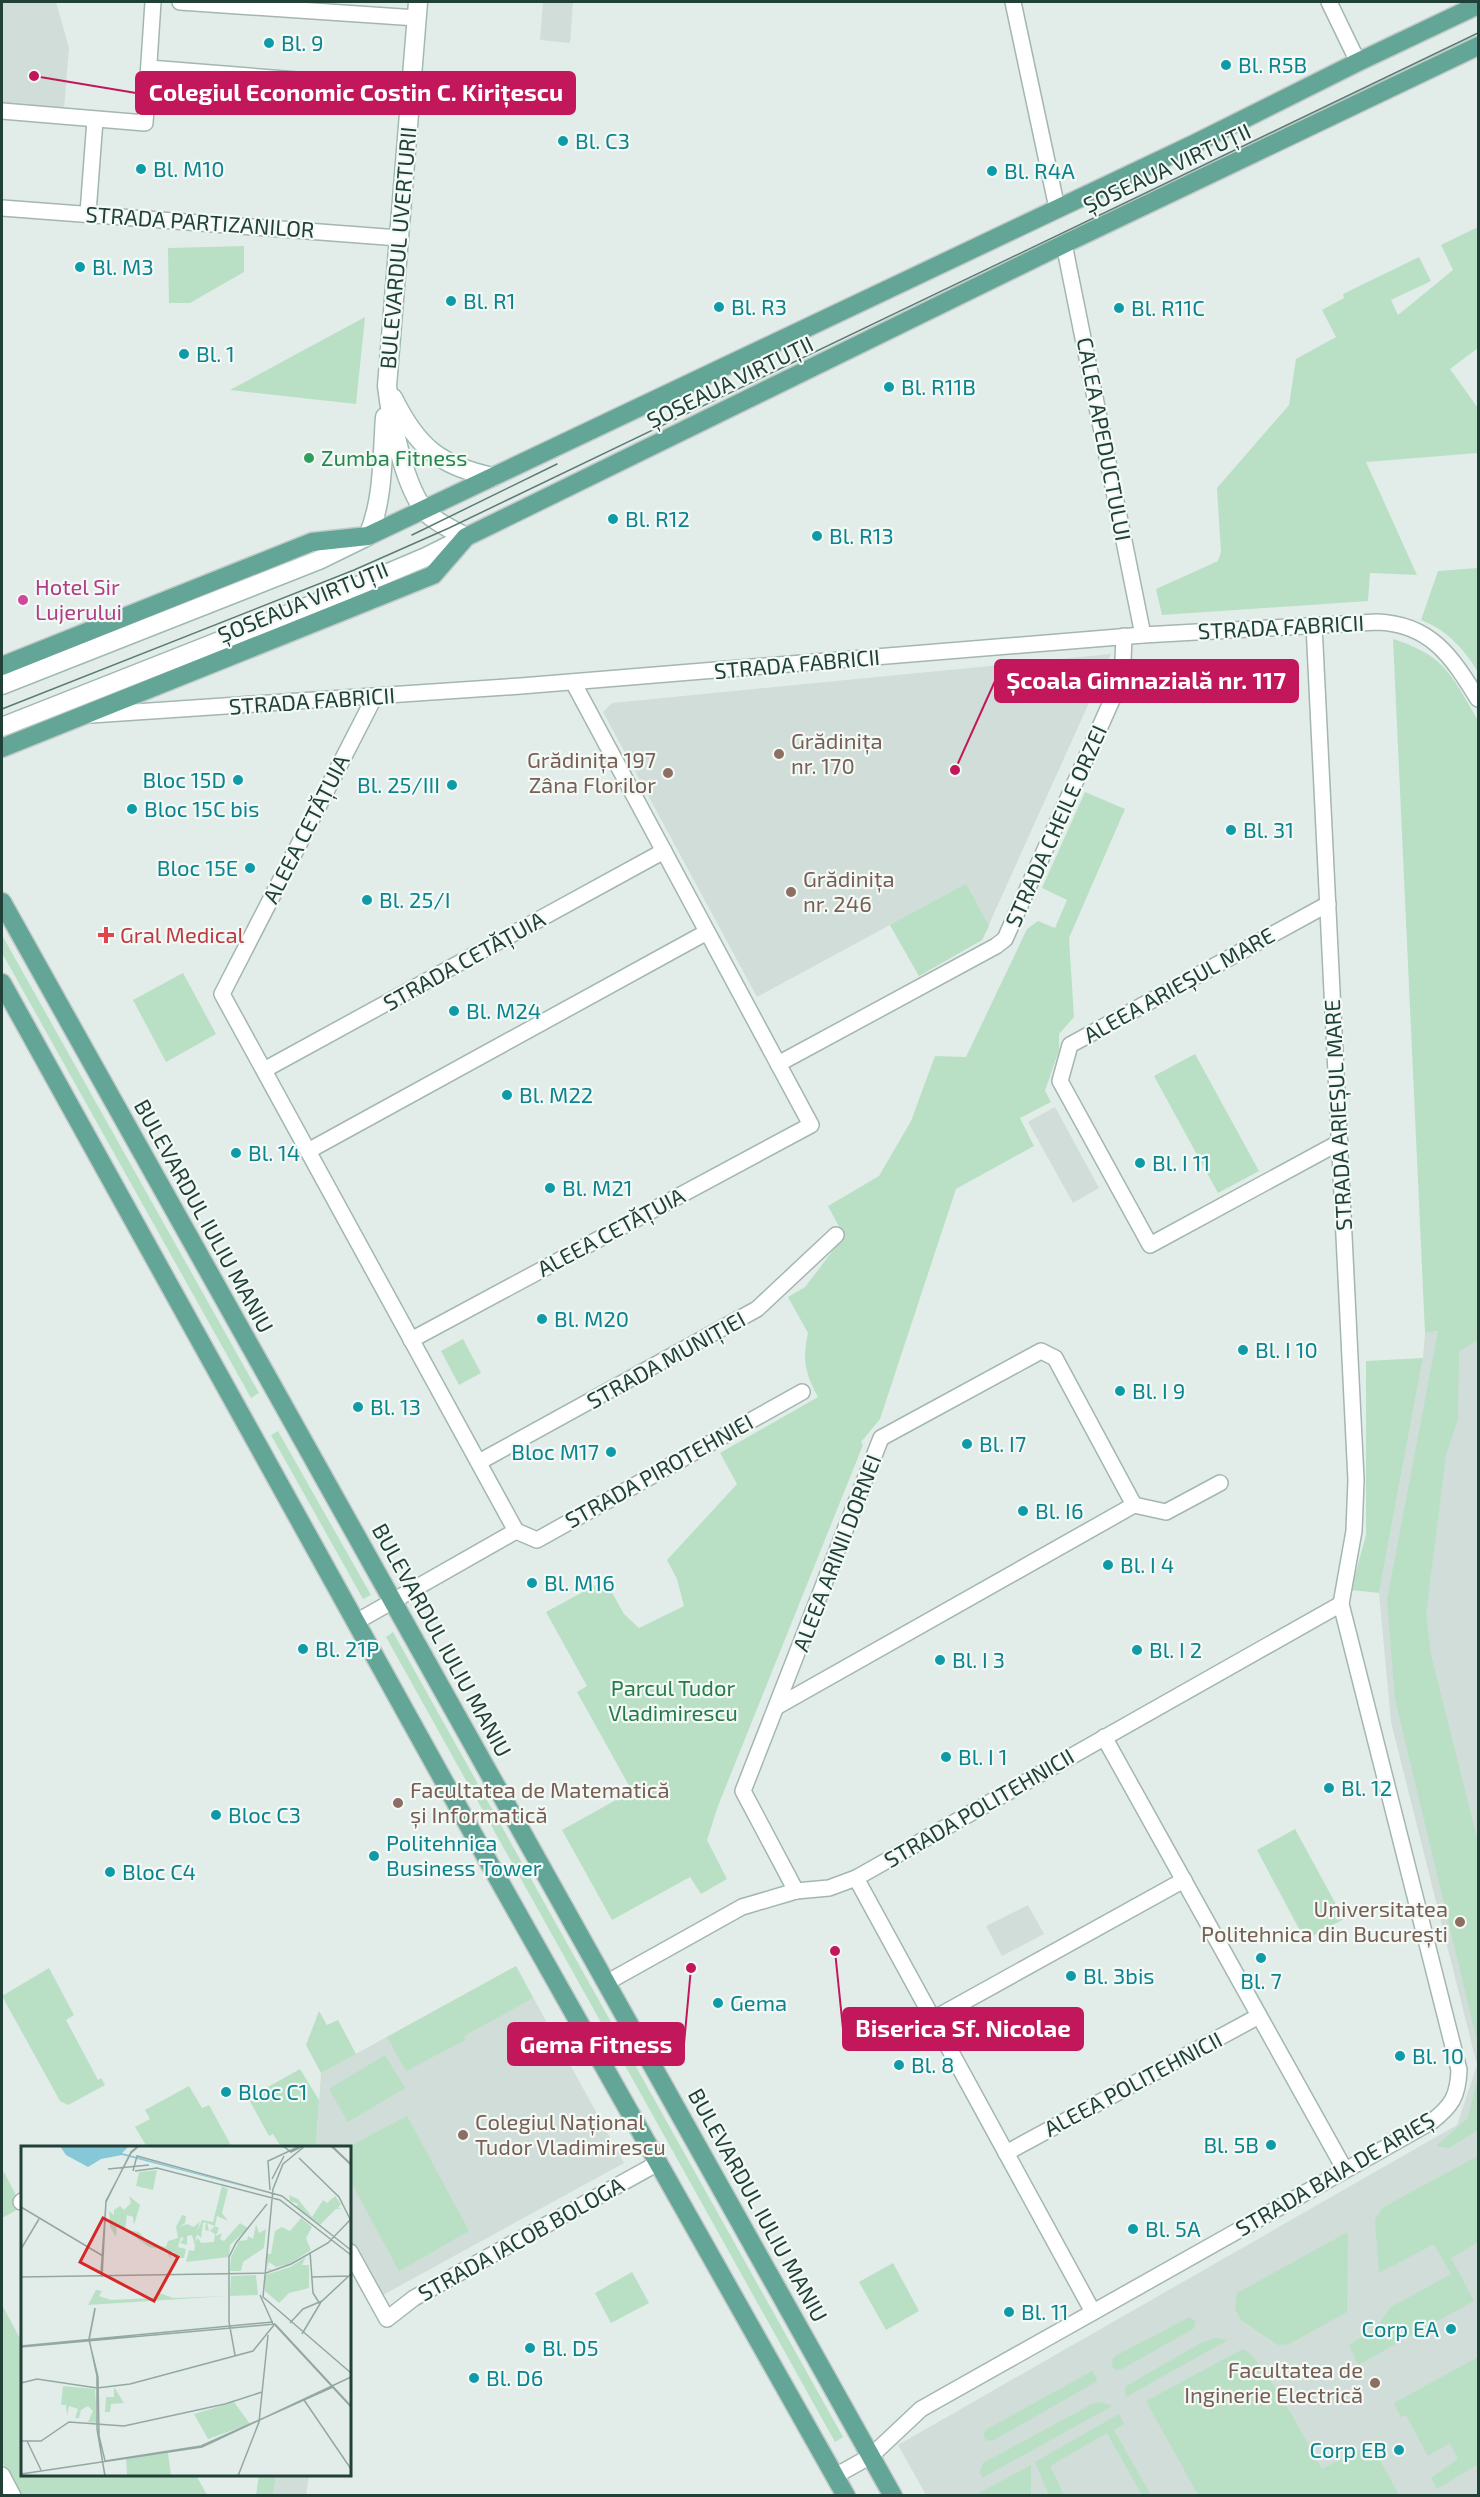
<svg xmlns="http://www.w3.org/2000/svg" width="1480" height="2497" viewBox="0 0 1480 2497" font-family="'Exo 2',sans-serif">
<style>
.built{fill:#d0ddd8}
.green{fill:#b9e0c5}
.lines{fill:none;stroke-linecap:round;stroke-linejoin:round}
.street-casing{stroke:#a4b6b0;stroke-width:18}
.secondary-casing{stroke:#9fbab1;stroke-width:21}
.primary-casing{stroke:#c1cac7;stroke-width:21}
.street{stroke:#fff;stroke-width:15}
.secondary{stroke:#fff;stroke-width:18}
.primary{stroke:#63a697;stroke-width:18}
.tram{stroke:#5b7c74;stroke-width:1.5}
.culture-dot{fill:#0f9aa8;stroke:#f3faf6;stroke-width:2}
.leisure-dot{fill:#2e9e5b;stroke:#f3faf6;stroke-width:2}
.hotel-dot{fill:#d1479c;stroke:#f3faf6;stroke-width:2}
.education-dot{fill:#8d6e63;stroke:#f3faf6;stroke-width:2}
.health-dot{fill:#e0444e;stroke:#f3faf6;stroke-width:2}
.labels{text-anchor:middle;stroke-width:4.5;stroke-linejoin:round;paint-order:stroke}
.culture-label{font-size:22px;fill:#0d838f;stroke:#f3faf6;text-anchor:start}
.street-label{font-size:22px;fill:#204038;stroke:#f3faf6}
.leisure-label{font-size:22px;fill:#27864d;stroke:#f3faf6;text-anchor:start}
.hotel-label{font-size:22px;fill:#b23c85;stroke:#f3faf6;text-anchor:start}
.education-label{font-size:22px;fill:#785e54;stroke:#f3faf6;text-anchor:start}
.health-label{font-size:22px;fill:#be3a42;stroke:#f3faf6;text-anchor:start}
.park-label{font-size:22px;fill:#277a4a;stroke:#f3faf6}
.inset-road{fill:none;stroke:#94a8a2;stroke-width:1.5}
.view{fill:#d62828;fill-opacity:0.15;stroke:#d62828;stroke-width:3}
.inset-edge{fill:none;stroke:#204038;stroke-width:3}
.leader{fill:none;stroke:#c2185b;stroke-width:2}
.callout-dot{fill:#c2185b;stroke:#f3faf6;stroke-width:2}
.callout{fill:#c2185b;stroke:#c2185b;stroke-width:2}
.callout-label{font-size:24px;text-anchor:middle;font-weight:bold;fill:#fff}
</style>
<rect width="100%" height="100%" fill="#e2ede9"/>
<g class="built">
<path d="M2,2H56L69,48L64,109L2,104Z"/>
<path d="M543,2H573L570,43L540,40Z"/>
<path d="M1111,654L982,940L919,976L890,925L757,997L603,712L612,703Z"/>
<path d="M1055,1107L1099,1188L1073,1203L1028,1122Z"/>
<path d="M1478,1325V2495H926L898,2445L1457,2125L1477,2065L1391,1722L1379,1593L1423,1358L1425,1333Z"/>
<path d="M1028,1905L1044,1934L1002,1956L986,1926Z"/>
<path d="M516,1966L624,2163L381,2296L350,2238V2148H316L321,2073Z"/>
<path d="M276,2475H309L306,2495L273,2496Z"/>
</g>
<g class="green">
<path d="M1478,227V348L1450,369L1478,408V453L1366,462L1417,575L1370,573L1368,601L1162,615L1156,589L1218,561L1221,552L1217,488L1289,405L1296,359L1336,337L1322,310L1344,298L1343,294L1419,257L1431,281L1391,300L1398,315L1453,270L1441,245Z"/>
<path d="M244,246V272L190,303H169L168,248Z"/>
<path d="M365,317L356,404L230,390Z"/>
<path d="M1478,568V672C1464,649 1447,630 1421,620L1438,571Z"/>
<path d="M1393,639C1446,656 1451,675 1478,720V1340L1459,1351L1458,1419L1446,1455L1426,1614L1431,1655L1478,1842V2045L1395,1699L1387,1600L1438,1331L1425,1333Z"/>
<path d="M1085,792L1125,809L1069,938L1074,1017L1059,1034V1050L1045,1091L1051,1102L1020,1118L1034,1146L956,1189L880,1419L861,1442L863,1445L718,1806L707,1840L727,1879L701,1894L690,1877L612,1920L562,1830L632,1791L577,1692L587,1686L546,1612L605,1580L624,1614L639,1628L684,1606L677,1579L667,1560L737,1484L720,1453L818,1397C805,1373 802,1360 808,1333L788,1297L805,1287L844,1236L828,1206L879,1176L911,1121L935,1056L966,1057L1027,929L1038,921L1055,928L1067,900L1042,888Z"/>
<path d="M966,884L989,926L982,940L919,976L890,925Z"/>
<path d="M2,935L259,1393L251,1398L2,953Z"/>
<path d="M183,973L216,1034L166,1062L133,1000Z"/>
<path d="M1195,1054L1259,1171L1218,1193L1154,1076Z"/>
<path d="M463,1339L481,1373L459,1385L441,1351Z"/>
<path d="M1423,1358L1379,1593L1351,1590L1366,1535V1361Z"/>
<path d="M278,1431L371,1595L363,1599L271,1435Z"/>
<path d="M393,1632L843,2437L835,2442L386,1637Z"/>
<path d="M1295,1829L1344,1919L1305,1940L1257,1850Z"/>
<path d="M516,1966L533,1998L464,2036L465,2040L406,2071L387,2037Z"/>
<path d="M49,1968L74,2015L66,2020L98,2080L101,2078L105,2085L68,2105L60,2101L2,1996Z"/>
<path d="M319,2011L327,2025L338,2020L356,2054L321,2073L306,2045Z"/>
<path d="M385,2055L405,2088L348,2122L329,2089Z"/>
<path d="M300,2069L319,2100L316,2147H281L273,2134L269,2136L248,2098Z"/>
<path d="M1478,2079V2130L1449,2148L1436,2146L1467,2119Z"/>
<path d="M189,2086L202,2108L209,2105L232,2147H147L135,2127L150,2119L145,2110Z"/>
<path d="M407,2116L469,2231L399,2271L350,2180L348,2147Z"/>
<path d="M1478,2156V2242L1451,2258L1474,2301L1358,2365L1349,2345L1375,2329L1391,2307L1451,2274L1434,2244L1379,2273L1375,2220L1382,2208Z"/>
<path d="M4,2172L22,2207L2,2218V2174Z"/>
<path d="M1348,2232L1347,2312L1289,2344L1278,2345L1241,2320L1235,2309L1237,2293Z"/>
<path d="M893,2263L919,2311L886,2330L859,2282Z"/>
<path d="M632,2272L649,2303L611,2323L595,2293Z"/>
<path d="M2,2305L22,2342V2474L196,2475L207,2495H19L2,2462Z"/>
<path d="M1190,2317L1196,2322L1193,2329L1122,2369L1116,2370L1112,2367L1113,2358L1117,2355Z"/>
<path d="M1215,2338L1228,2340L1126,2397L1125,2389L1128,2385L1201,2343Z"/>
<path d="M1243,2349C1263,2358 1309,2446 1322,2469L1371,2444L1399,2495H1198L1146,2401Z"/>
<path d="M1478,2357V2468L1477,2465L1437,2489L1431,2478L1458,2459L1450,2443L1428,2456L1406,2415L1401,2417L1394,2403Z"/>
<path d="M1092,2371L1097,2378L1096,2382L994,2440L988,2441L984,2438V2432L987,2429Z"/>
<path d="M1100,2402L1112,2406L982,2478L980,2472L983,2463L1092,2404Z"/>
<path d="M1119,2414L1124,2424L1114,2430L1151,2495H1142L1107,2433L1050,2466L1064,2495H1049L1035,2462Z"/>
<path d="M1031,2465V2495H975Z"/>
<path d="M259,2475H276L273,2495H256Z"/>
</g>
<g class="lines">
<defs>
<g id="street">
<path d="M180,2L417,18"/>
<path d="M1013,2L1057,208"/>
<path d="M1329,2L1358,62"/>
<path d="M149,68L411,89"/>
<path d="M2,111L145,123L153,2"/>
<path d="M2,208L399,238"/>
<path d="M88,213L95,120"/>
<path d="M1064,244L1143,635"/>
<path d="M374,698L222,994L516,1531"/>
<path d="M91,715L521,686L1143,635L1377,622C1431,624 1452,657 1478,699"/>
<path d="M1328,904L1070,1045L1060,1081L1150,1245L1340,1142"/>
<path d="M778,1064L996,946L1005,939L1116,691L1123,661L1124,636"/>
<path d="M264,1070L664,851"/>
<path d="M308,1151L707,932"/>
<path d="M411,1340L811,1125L573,682"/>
<path d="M479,1462L757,1309L836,1235"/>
<path d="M516,1531L537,1540L802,1392"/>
<path d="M356,1622L516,1531"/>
<path d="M778,1706L1134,1505L1166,1512L1220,1483"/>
<path d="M1104,1737L1345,2170"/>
<path d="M856,1878L1093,2312"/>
<path d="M796,1891L743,1791L881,1438L1041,1351L1055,1358L1134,1505"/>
<path d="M606,1983L742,1907L796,1891L829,1888L856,1878L1341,1604"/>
<path d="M933,2019L1184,1880"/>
<path d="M1006,2153L1259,2016"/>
<path d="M21,2202L22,2201"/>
<path d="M350,2252L387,2319L414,2298L658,2163"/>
<path d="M2,2475L13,2496"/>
<path d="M835,2476L871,2456L921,2409L1431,2122C1452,2106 1458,2096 1459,2070L1341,1604L1354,1531L1356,1480L1314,625"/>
</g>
<g id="secondary">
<path d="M418,2L387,386C391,419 404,489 427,513C437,523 453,530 466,537"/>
<path d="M393,398C417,447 440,466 493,477"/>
<path d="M2,685L319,560L368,536C384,499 382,456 385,417"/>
<path d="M2,727L334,596L426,557L466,537"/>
</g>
<g id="primary">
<path d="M2,666L312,542L368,536L1194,144L1358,62L1478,5"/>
<path d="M2,748L433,575L466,537L1064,244L1478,46"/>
<path d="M2,902L893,2496"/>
<path d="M2,983L492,1868L846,2496"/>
</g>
</defs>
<use href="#street" class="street-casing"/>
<use href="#secondary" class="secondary-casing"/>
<use href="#primary" class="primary-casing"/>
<use href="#street" class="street"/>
<use href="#secondary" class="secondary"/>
<use href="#primary" class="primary"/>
<g class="tram">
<path d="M412,535L557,464"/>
<path d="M2,709L354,570L449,528L1478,33"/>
</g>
</g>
<g class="culture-dot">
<circle cx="269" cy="43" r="6"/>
<circle cx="1226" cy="65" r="6"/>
<circle cx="563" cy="141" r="6"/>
<circle cx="141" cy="169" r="6"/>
<circle cx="992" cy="171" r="6"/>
<circle cx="80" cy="267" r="6"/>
<circle cx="451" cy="301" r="6"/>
<circle cx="719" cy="307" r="6"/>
<circle cx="1119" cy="308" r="6"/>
<circle cx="184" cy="354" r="6"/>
<circle cx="889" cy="387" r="6"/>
<circle cx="613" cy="519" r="6"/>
<circle cx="817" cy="536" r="6"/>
<circle cx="238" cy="780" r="6"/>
<circle cx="452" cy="785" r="6"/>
<circle cx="132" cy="809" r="6"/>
<circle cx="1231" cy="830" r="6"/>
<circle cx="250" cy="868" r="6"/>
<circle cx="367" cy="900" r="6"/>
<circle cx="454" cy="1011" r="6"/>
<circle cx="507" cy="1095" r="6"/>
<circle cx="236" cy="1153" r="6"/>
<circle cx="1140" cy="1163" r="6"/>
<circle cx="550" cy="1188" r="6"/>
<circle cx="542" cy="1319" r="6"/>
<circle cx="1243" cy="1350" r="6"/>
<circle cx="1120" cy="1391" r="6"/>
<circle cx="358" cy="1407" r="6"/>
<circle cx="967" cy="1444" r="6"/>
<circle cx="611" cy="1452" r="6"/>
<circle cx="1023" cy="1511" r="6"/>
<circle cx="1108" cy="1565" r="6"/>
<circle cx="532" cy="1583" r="6"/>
<circle cx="303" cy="1649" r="6"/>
<circle cx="1137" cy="1650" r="6"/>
<circle cx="940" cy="1660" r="6"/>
<circle cx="946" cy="1757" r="6"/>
<circle cx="1329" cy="1788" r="6"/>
<circle cx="216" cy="1815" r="6"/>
<circle cx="374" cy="1856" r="6"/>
<circle cx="110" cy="1872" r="6"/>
<circle cx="1261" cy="1958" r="6"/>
<circle cx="1071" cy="1976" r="6"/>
<circle cx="718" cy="2003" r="6"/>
<circle cx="1400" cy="2056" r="6"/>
<circle cx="899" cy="2065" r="6"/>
<circle cx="226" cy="2092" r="6"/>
<circle cx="1271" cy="2145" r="6"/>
<circle cx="1133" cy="2229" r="6"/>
<circle cx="1009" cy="2312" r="6"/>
<circle cx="1451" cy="2329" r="6"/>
<circle cx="530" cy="2348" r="6"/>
<circle cx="474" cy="2378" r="6"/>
<circle cx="1399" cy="2450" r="6"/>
</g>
<circle class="leisure-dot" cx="309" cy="458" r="6"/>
<circle class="hotel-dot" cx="23" cy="600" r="6"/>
<g class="education-dot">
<circle cx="779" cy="754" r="6"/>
<circle cx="668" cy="773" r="6"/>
<circle cx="791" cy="892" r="6"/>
<circle cx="398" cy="1803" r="6"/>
<circle cx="1460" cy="1922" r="6"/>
<circle cx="463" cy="2135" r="6"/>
<circle cx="1375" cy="2383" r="6"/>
</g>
<path class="health-dot" d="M103 926h6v6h6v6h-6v6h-6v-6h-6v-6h6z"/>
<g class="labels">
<g class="culture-label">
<text x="281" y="51">Bl. 9</text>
<text x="1238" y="73">Bl. R5B</text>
<text x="575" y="149">Bl. C3</text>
<text x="153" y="177">Bl. M10</text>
<text x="1004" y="179">Bl. R4A</text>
<text x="92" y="275">Bl. M3</text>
<text x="463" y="309">Bl. R1</text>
<text x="731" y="315">Bl. R3</text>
<text x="1131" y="316">Bl. R11C</text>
<text x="196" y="362">Bl. 1</text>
<text x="901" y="395">Bl. R11B</text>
<text x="625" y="527">Bl. R12</text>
<text x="829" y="544">Bl. R13</text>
<text x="226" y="788" text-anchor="end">Bloc 15D</text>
<text x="440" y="793" text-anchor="end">Bl. 25/III</text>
<text x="144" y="817">Bloc 15C bis</text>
<text x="1243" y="838">Bl. 31</text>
<text x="238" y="876" text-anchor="end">Bloc 15E</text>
<text x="379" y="908">Bl. 25/I</text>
<text x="466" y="1019">Bl. M24</text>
<text x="519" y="1103">Bl. M22</text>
<text x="248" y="1161">Bl. 14</text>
<text x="1152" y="1171">Bl. I 11</text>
<text x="562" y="1196">Bl. M21</text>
<text x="554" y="1327">Bl. M20</text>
<text x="1255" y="1358">Bl. I 10</text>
<text x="1132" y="1399">Bl. I 9</text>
<text x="370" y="1415">Bl. 13</text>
<text x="979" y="1452">Bl. I7</text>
<text x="599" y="1460" text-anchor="end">Bloc M17</text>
<text x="1035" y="1519">Bl. I6</text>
<text x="1120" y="1573">Bl. I 4</text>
<text x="544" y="1591">Bl. M16</text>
<text x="315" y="1657">Bl. 21P</text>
<text x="1149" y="1658">Bl. I 2</text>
<text x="952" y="1668">Bl. I 3</text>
<text x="958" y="1765">Bl. I 1</text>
<text x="1341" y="1796">Bl. 12</text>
<text x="228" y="1823">Bloc C3</text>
<text x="386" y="1851">Politehnica<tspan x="386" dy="25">Business Tower</tspan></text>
<text x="122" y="1880">Bloc C4</text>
<text x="1083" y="1984">Bl. 3bis</text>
<text x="1261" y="1989" text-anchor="middle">Bl. 7</text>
<text x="730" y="2011">Gema</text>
<text x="1412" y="2064">Bl. 10</text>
<text x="911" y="2073">Bl. 8</text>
<text x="238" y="2100">Bloc C1</text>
<text x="1259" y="2153" text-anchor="end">Bl. 5B</text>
<text x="1145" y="2237">Bl. 5A</text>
<text x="1021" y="2320">Bl. 11</text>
<text x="1439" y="2337" text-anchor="end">Corp EA</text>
<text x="542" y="2356">Bl. D5</text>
<text x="486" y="2386">Bl. D6</text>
<text x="1387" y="2458" text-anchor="end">Corp EB</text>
</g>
<g class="street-label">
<text transform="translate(1167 168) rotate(-25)" y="8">ȘOSEAUA VIRTUȚII</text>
<text transform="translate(200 222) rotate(4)" y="8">STRADA PARTIZANILOR</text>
<text transform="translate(398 248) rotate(-85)" y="8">BULEVARDUL UVERTURII</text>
<text transform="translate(730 382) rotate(-26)" y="8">ȘOSEAUA VIRTUȚII</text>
<text transform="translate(1104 439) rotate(79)" y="8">CALEA APEDUCTULUI</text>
<text transform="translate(303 602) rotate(-22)" y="8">ȘOSEAUA VIRTUȚII</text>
<text transform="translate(1281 627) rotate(-3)" y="8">STRADA FABRICII</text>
<text transform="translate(797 664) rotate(-5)" y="8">STRADA FABRICII</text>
<text transform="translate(312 701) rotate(-4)" y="8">STRADA FABRICII</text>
<text transform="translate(1056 826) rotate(-66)" y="8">STRADA CHEILE ORZEI</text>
<text transform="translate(306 829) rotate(-63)" y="8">ALEEA CETĂȚUIA</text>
<text transform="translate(464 961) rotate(-29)" y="8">STRADA CETĂȚUIA</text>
<text transform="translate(1179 985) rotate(-29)" y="8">ALEEA ARIEȘUL MARE</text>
<text transform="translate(1338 1115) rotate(-93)" y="8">STRADA ARIEȘUL MARE</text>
<text transform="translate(204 1216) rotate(61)" y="8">BULEVARDUL IULIU MANIU</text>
<text transform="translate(611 1232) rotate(-28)" y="8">ALEEA CETĂȚUIA</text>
<text transform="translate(666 1360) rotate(-29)" y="8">STRADA MUNIȚIEI</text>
<text transform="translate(659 1471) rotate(-29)" y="8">STRADA PIROTEHNIEI</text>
<text transform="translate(837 1553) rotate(-69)" y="8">ALEEA ARINII DORNEI</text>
<text transform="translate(442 1640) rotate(61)" y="8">BULEVARDUL IULIU MANIU</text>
<text transform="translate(979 1808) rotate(-30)" y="8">STRADA POLITEHNICII</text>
<text transform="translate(1133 2084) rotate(-28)" y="8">ALEEA POLITEHNICII</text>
<text transform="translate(1335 2174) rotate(-30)" y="8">STRADA BAIA DE ARIEȘ</text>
<text transform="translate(758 2205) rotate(61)" y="8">BULEVARDUL IULIU MANIU</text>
<text transform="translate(521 2239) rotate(-29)" y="8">STRADA IACOB BOLOGA</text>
</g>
<g class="leisure-label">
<text x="321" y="466">Zumba Fitness</text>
</g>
<g class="hotel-label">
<text x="35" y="595">Hotel Sir<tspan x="35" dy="25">Lujerului</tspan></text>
</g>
<g class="education-label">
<text x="791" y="749">Grădinița<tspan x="791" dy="25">nr. 170</tspan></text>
<text x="656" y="768" text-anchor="end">Grădinița 197<tspan x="656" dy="25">Zâna Florilor</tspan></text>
<text x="803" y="887">Grădinița<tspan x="803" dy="25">nr. 246</tspan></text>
<text x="410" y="1798">Facultatea de Matematică<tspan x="410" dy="25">și Informatică</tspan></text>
<text x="1448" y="1917" text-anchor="end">Universitatea<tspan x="1448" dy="25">Politehnica din București</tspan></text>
<text x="475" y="2130">Colegiul Național<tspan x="475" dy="25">Tudor Vladimirescu</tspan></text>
<text x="1363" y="2378" text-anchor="end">Facultatea de<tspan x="1363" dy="25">Inginerie Electrică</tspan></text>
</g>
<g class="health-label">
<text x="120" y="943">Gral Medical</text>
</g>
<g class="park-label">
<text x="673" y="1696">Parcul Tudor<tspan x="673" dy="25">Vladimirescu</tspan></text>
</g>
</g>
<g transform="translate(21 2146)">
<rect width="330" height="330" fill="#e2ede9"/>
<path d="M136,24L132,44L115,40L118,26ZM201,40L207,43L201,67L207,75L196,70L194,80L186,77L188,85L184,84L185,76L182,77L180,92L176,88L174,96L177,92L180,97L193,96L194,88L189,85L194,80L198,82L195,90L201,87L199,93L203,95L219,77L227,82L209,99L208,111L165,116L168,104L173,105L174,100L171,89L166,90V99L159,97L163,92L160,91L157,101L165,103L163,112H153V106H150V113L144,104L128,101L96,78L95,91L89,81L88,65L93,69V64L99,60L103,64L110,57L108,50L119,59L113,79L112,71L106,69L104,83L118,86L130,99L145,101L147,95L157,92L155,81L161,69L165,70L164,77L158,81L166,78L173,81L179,75L176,86L181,74L192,76ZM268,49L277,53L291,71L302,54L306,57L314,50L320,58L317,62L321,63H315L299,79L275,61L277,58L269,55ZM280,72L291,81L285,92L290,104L268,118L255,121L248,116L246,123H251L247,125L245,108H250L254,85L261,81L269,85ZM235,78L238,87L245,83L243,102L222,116L220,125H209L210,111L218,95L226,94L227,90L232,93ZM285,111L281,119H288V142L268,147L258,157L244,145V129L269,121ZM235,129L237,149L209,150L210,130ZM75,144L81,145L78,150L90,154L131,152L138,149L136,146L152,152L207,150L67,159ZM42,240L74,243L76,277L67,276L72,265L67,260L60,264L58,272H54L57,263L48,260L46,270L45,259H40ZM93,241L103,257L90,258L89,266H84L85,251H93ZM213,256L229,278L187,293L173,268ZM147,307L150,330H106L105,312Z" fill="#b9e0c5"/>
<path d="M39,0H108L101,7L259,50L101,9L80,13L67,21L45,9Z" fill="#86c8d7"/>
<path class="inset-road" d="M262,0L270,6L282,0M284,0L262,18L252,43L242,151L330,227M310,0L330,19M311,0L330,18M278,12L318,51L330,75M87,23L128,19M112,25L116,10L261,50L330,104M114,25L136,22L259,54L330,109M251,33L263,10M249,44L247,15L277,1M0,61L82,110M0,103L18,73M289,106L292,147L299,158M80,127L85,56L110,6L117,0M0,131L245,127L270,118L307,97L330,73M81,131L85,55L110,7L118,0M290,131L328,130M239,149L252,178M74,162L68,193L76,230V283L84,330M74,163L68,194L77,231L78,290L84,315L180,300L312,241M269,177L282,163L301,155L330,128M254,179L330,261M281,188L300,156M0,200L252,176M0,201L254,178L330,260M214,209L208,176V111L215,97L246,58M0,237L16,233L76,242L109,238L232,205L253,179M283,254L330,323M0,295H20L48,276L103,280L204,258L241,246M6,295L20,324M0,328L181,301L330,231M217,330L238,276L247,189"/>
<path class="view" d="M82,72L157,111L133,155L59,116Z"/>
<rect width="330" height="330" class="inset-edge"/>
</g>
<path class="leader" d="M34 76L136 93M955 770L995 681M835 1951L843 2029M691 1968L684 2044"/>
<g class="callout-dot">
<circle cx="34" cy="76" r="6"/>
<circle cx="955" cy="770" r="6"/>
<circle cx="835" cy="1951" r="6"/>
<circle cx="691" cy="1968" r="6"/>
</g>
<g class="callout">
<rect x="136" y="72" width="439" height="42" rx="6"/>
<rect x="995" y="660" width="303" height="42" rx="6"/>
<rect x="843" y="2008" width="240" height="42" rx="6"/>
<rect x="508" y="2023" width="176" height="42" rx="6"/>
</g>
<g class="callout-label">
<text x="356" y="101">Colegiul Economic Costin C. Kirițescu</text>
<text x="1146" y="689">Școala Gimnazială nr. 117</text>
<text x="963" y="2037">Biserica Sf. Nicolae</text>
<text x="596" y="2053">Gema Fitness</text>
</g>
<rect width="1480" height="2497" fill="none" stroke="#204038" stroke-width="6"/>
</svg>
